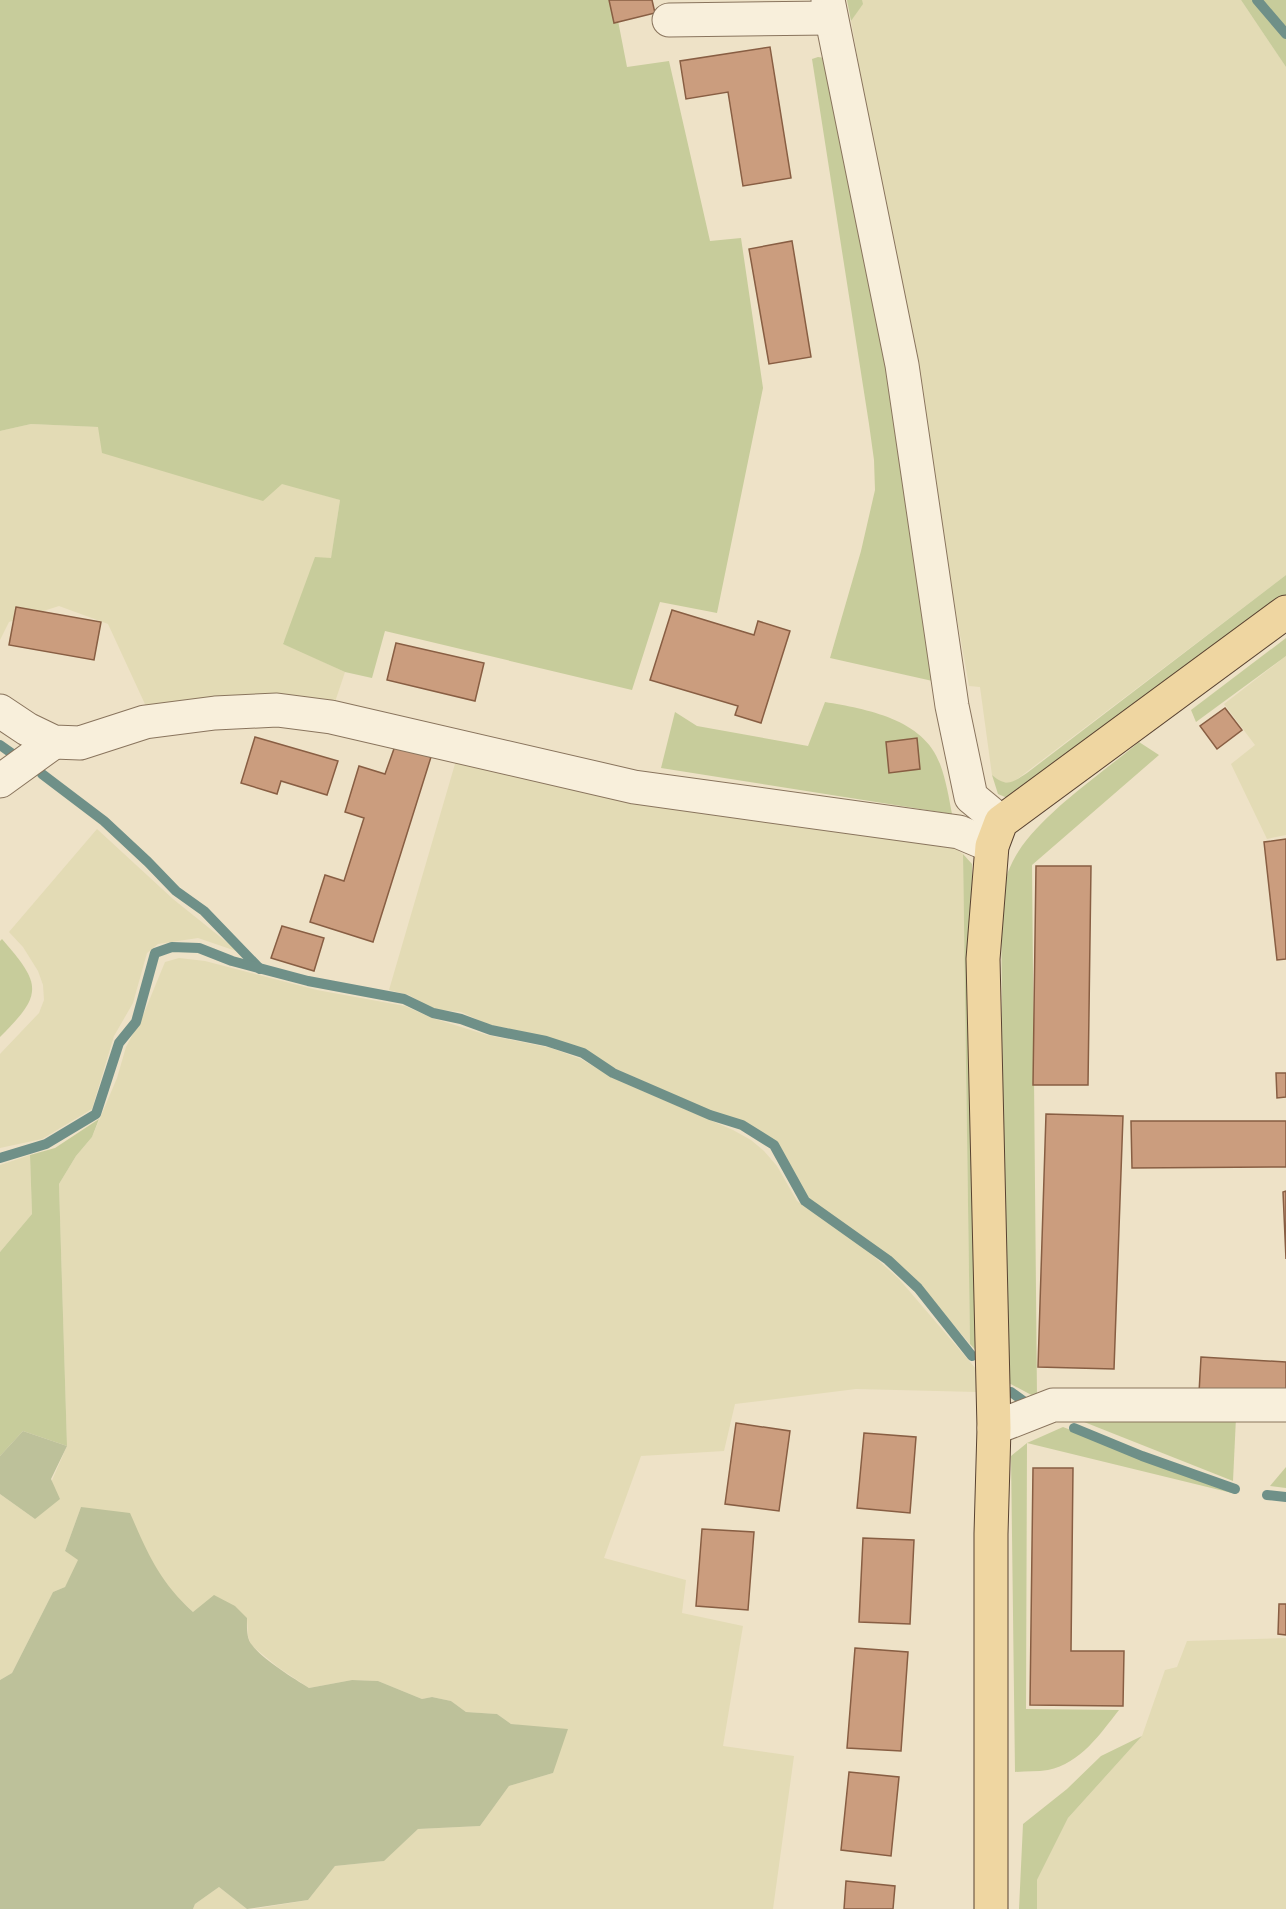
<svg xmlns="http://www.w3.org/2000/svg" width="1286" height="1909" viewBox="0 0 1286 1909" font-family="Bitter,serif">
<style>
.farmland{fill:#e3dbb5}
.green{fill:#c7cc9b}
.cemetery{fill:#bdc19a}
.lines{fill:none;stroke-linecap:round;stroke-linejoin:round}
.stream{stroke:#6f9088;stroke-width:10}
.building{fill:#cb9d7e;stroke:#885e43;stroke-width:1.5}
.minor-casing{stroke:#89745d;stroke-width:35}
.major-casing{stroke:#584231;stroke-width:35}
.minor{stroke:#f8efdb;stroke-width:33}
.major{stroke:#efd6a1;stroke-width:33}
</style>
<rect width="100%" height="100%" fill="#eee2c7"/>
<g class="farmland">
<path d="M862,0H1241L1286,67V575L1012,783L1000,782L992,775L980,687L969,686L851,21L862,4Z"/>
<path d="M31,424L99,427L340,500L331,559L283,643L345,672L332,711L150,715L108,624L59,606L9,622L0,640V431Z"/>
<path d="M1286,656V835L1267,839L1231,764L1255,745L1224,704Z"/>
<path d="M457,757L952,846L963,854L970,1344L920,1286L890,1259L804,1195L776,1142L758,1130L708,1110L614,1068L585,1050L543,1036L487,1024L461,1012L432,1009L409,995L389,990Z"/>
<path d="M97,829L173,899L239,952L198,938L158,944L147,953L133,1003L114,1036L92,1109L42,1139L0,1148V1054L39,1013L44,1000L43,985L38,971L23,947L9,932Z"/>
<path d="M179,958L205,961L317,990L405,1006L432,1018L487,1035L551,1048L581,1059L617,1080L733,1130L751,1140L764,1151L777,1166L797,1201L868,1251L899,1279L977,1370V1392L856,1389L735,1404L724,1451L641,1456L604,1558L686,1580L682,1613L743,1626L723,1746L794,1756L773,1909H254L308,1900L335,1866L383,1861L418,1829L480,1826L509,1786L553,1773L526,1726L511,1724L497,1714L466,1712L451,1701L432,1697L422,1699L378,1681L352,1680L309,1688L279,1668L251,1645L248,1636L247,1618L193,1612L173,1593L157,1572L144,1545L81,1507L65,1551L79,1560L65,1587L53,1592L12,1673L0,1680V1494L35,1519L67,1446L59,1184L76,1156L92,1137L117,1078L126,1047L144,1013L165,962Z"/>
<path d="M30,1155L32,1214L0,1252V1165Z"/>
<path d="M1286,1638V1909H1037V1880L1068,1818L1142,1736L1165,1670L1177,1667L1187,1641Z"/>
<path d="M219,1887L247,1909H193L195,1904Z"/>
</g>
<g class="green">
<path d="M0,0H614L627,67L669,61L710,241L741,238L763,388L717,613L660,602L632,690L385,631L372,678L345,672L283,644L315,557L331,558L340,500L282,484L263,501L102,453L98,427L31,424L0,431Z"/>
<path d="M847,0H862L863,4L851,21Z"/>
<path d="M1241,0H1254L1284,36L1286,39V67Z"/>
<path d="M1261,0H1286V28Z"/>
<path d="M818,57L825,58L875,292L937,682L830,658L861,551L875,490L874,460L869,424L812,59Z"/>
<path d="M1286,575V596L1015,797H1005L998,794L992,775C1007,788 1013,782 1027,773Z"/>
<path d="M1286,638V656L1196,722L1191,710Z"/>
<path d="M825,702C866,709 924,719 940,764C946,780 949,798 952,814L661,768L675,712L697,726L808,746Z"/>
<path d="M1139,742L1159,755L1032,865L1037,1398L1005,1381L1001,892C1006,876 1012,860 1022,846C1051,807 1101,774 1139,742Z"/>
<path d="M963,854L972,864L973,1075L980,1355L970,1344Z"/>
<path d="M2,939C42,985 43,994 0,1037V941Z"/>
<path d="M99,1119L92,1137L76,1156L59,1184L67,1446L23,1431L0,1456V1252L32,1214L30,1155L55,1148Z"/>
<path d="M1236,1417L1233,1481L1074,1418Z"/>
<path d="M1063,1427L1236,1494L1027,1443L1026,1709L1119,1710C1100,1734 1081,1763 1048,1770C1037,1772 1026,1771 1015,1772L1011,1456L1027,1443Z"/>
<path d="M1286,1467V1488L1270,1486Z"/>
<path d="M1142,1736L1068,1818L1037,1880V1909H1019L1023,1824L1067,1789L1101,1756Z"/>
</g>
<g class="cemetery">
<path d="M23,1431L67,1446L51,1479L60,1499L35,1519L0,1494V1456Z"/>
<path d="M81,1507L130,1513C148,1554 159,1581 193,1612L214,1595L235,1606L247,1618C247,1627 246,1638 252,1645C262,1659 293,1678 309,1688L352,1680L378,1681L422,1699L432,1697L451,1701L466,1712L497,1714L511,1724L568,1729L553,1773L509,1786L480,1826L418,1829L384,1861L335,1866L308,1900L247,1909L219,1887L195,1904L193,1909H0V1680L12,1673L53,1592L65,1587L78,1560L65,1551Z"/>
</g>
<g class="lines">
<g class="stream">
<path d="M1257,0L1286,34"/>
<path d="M0,745L17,757"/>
<path d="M42,774L104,821L148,862L176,891L204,911L260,969"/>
<path d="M0,1158L46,1144L96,1114L119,1043L136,1022L155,953L172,947L199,948L232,961L308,981L404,999L433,1013L461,1019L491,1030L546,1041L583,1053L613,1073L710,1115L742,1125L774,1145L805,1201L888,1260L918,1288L972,1356"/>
<path d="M1011,1392L1029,1405"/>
<path d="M1074,1428L1142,1456L1235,1489"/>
<path d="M1267,1495L1286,1497"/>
</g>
</g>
<g class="building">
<path d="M609,0H652L655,13L614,23Z"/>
<path d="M770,47L791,178L743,186L728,92L686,99L680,61Z"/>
<path d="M792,241L811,357L769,364L749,249Z"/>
<path d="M16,607L101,622L94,660L9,645Z"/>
<path d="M672,610L754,635L758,621L790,631L761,723L735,715L738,706L650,680Z"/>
<path d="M396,643L484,663L475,701L387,680Z"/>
<path d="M1225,708L1242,730L1217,749L1200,726Z"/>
<path d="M255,737L338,761L327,795L281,781L277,794L241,783Z"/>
<path d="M917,738L920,769L889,773L886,742Z"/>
<path d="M395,746L431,757L373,942L310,922L325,875L344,881L364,818L345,812L359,766L385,774Z"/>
<path d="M1286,839V959L1277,960L1264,842Z"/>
<path d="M1036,866H1091L1088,1085H1033Z"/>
<path d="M282,926L324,938L314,971L271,958Z"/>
<path d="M1276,1073H1286V1097L1277,1098Z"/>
<path d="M1046,1114L1123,1116L1114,1369L1038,1367Z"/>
<path d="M1131,1121H1286V1167L1132,1168Z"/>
<path d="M1286,1191V1259L1283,1192Z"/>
<path d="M1201,1357L1286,1362V1398L1199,1393Z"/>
<path d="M736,1423L790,1431L779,1511L725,1504Z"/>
<path d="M864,1433L916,1437L910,1513L857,1508Z"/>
<path d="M1033,1468H1073L1071,1651H1124L1123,1706L1030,1705Z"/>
<path d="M702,1529L754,1532L748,1610L696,1606Z"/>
<path d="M863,1538L914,1540L910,1624L859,1622Z"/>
<path d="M1279,1604H1286V1635L1278,1634Z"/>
<path d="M855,1648L908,1652L901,1751L847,1748Z"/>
<path d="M849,1772L899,1777L891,1856L841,1850Z"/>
<path d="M846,1881L895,1886L893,1909H844Z"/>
</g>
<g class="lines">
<defs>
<g id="minor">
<path d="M828,0L902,365L952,706L971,797L1001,822"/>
<path d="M669,20L830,18"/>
<path d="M0,711L27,729L54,742L80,743L145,722L215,713L277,710L331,717L634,787L959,832L992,846"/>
<path d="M0,781L54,742"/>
<path d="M994,1428L1053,1405H1286"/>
</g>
<path id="major" d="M991,1909V1534L994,1428L983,959L992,846L1001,822L1286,612"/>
</defs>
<use href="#minor" class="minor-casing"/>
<use href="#major" class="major-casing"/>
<use href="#minor" class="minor"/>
<use href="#major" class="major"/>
</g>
</svg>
